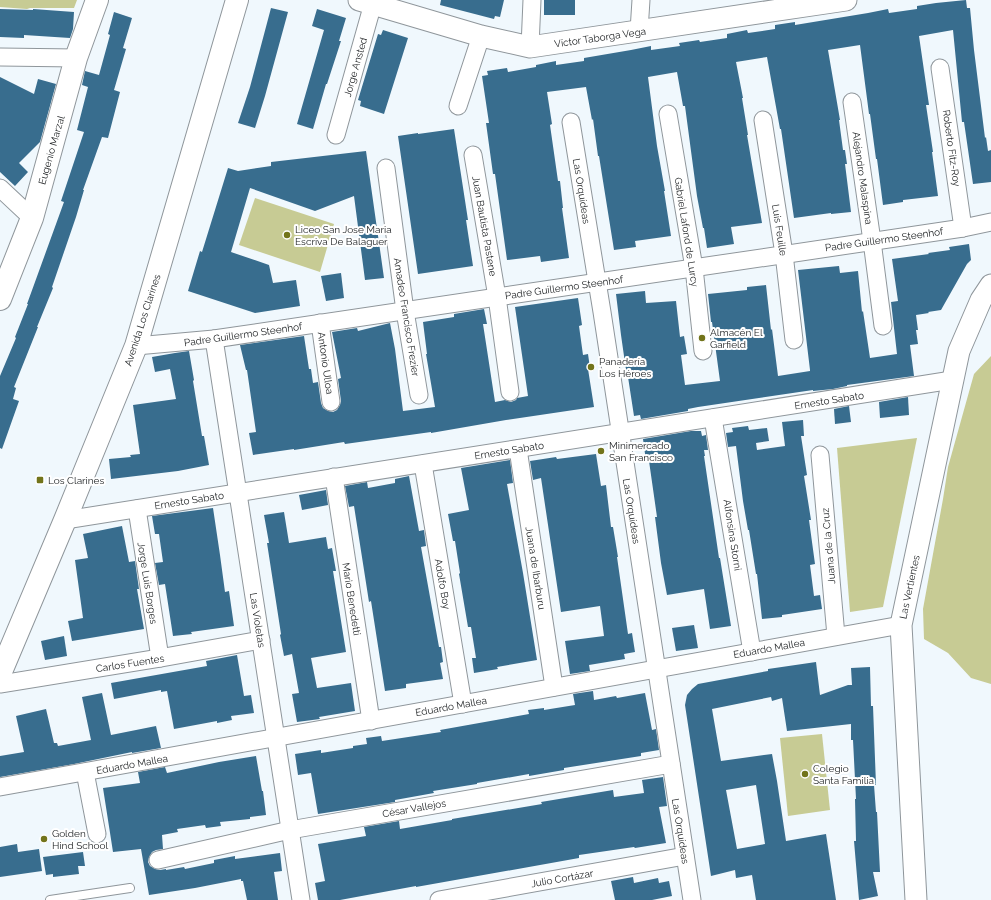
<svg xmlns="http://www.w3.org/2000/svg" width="991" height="900" viewBox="0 0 991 900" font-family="Raleway,sans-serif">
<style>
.green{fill:#c7cb94}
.building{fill:#386d8e;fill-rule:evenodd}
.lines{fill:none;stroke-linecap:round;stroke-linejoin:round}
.service-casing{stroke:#8f969b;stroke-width:10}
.minor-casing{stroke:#8f969b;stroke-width:19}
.tertiary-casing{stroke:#8f969b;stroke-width:23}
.secondary-casing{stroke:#8f969b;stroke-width:24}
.service{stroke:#fff;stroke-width:8}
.minor{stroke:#fff;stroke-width:17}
.tertiary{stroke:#fff;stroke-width:21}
.secondary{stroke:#fff;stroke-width:22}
.poi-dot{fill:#72741b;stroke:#fff;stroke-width:1.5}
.labels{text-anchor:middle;stroke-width:4;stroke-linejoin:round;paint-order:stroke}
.street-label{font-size:10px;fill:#242729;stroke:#fff}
.poi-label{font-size:10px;fill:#242729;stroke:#fff;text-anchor:start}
</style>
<rect width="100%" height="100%" fill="#f0f8fd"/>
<g class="green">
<path d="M0,0H77L74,8H30L27,9L0,7Z"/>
<path d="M255,198L334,224L320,272L239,245Z"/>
<path d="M991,356V684L971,678L948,653L924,639L923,609L943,499L948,467L974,374Z"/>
<path d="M917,438L883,607L850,612L837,448Z"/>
<path d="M822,734L830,810L788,816L780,738Z"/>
</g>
<g class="building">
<path d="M441,0H504L500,17L495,16L494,19L440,5Z"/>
<rect x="544" y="0" width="31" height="15"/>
<path d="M966,0L967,8H970L974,50L985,138L986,137L988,151L991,150V182L973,184L964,122H962L953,30L919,36L929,105H926L933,152H932L938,196L903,200V202L883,205L877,159H876L870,114H869L860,45L828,50L840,120H839L843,150H845L847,164H845L851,212L831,214V213L794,218L781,129H780L767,57L736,62L743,98H742L748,135H747L762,223L731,227L734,244L707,248L704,228H703L697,196L685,106H683L677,72L648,77L657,146L665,191H664L671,236L635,241L636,247L614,250L599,156H598L593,119L592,120L586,87L547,92L552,124L550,125L558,181H560L563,208H562L569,258L541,262L540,256L507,260L495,174H493L486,123H489L482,76L488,75L487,71L507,68L508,72L536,67V65L556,61V65L584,61V58L631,50L651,46V50L680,46L679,43L699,40L700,42L727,38V34L747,30L748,33L775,29V25L795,22V25L868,13L888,9L889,13L917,9V6L936,3Z"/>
<path d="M271,8L288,12L265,96L255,128L238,123L250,87Z"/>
<path d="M0,9L33,10V9L74,12L73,29L70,38L24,35V38L0,37Z"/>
<path d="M317,9L346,18L339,41H341L327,84H326L313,129L297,124L324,30L312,26Z"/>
<path d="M114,12L132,18L123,48L126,49L114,90L120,92L108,138L102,137L83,190H84L76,217L52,287L53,288L37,327H38L14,387L16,388L13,399L19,401L2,449L0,448V376L16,338L15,337L28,304H27L35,282L64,202L61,201L84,132L77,130L88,87L82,85L85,71L99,75L110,35L108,34Z"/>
<path d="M383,30L408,38L384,114L360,106L361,101L358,100L378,34L381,35Z"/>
<path d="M0,77L34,94L38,79L56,84L40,142L19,163L28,172L15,186L0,172Z"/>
<path d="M454,129L468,220H466L473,266L418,274L398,136L418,133V134Z"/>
<path d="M366,151L384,278L365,280L354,196L315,211L250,188L231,252L269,265L273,283L296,280L300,306L255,313L188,291L200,251L202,252L228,168L238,171L271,166V162Z"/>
<path d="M969,244L971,260L967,264L941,310L928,312L929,313L916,315L918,330H916L918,344L910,345L914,376L847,385V386L833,389L813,391V390L698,407L688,409V411L641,419L640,415L634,416L628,377H627L621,335L616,294L645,291L646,303L676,301L680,337L684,336L687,354L681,355L685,385L720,381L712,322H711L708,294L747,290V287L766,285L771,330L772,329L778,376L810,371V370L798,270L839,266L840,273L858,271L862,312L863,311L870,358L897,354L891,302L898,301L892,259L929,254L928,253L950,250L949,247Z"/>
<path d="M341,273L344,298L326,301L321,276Z"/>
<path d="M578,298L582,325L579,326L583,355L588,354L590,368L588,369L594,407L506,420L431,433V432L345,444L344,442L294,450V449L253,455L249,433L256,432L247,370H246L240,345L304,336L309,369H311L313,383L318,382L321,403L323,408L328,411L333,412L337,410L340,405L341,401L338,379L341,378L332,332L357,328L358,331L390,323L395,349L403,411L435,407L426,354H427L423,322L454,317V314L484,309L487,324H483L495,402L505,400L511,402L516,400L517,398L528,396L515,307Z"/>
<path d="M189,351L194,380L193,381L202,436H204L209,465L178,471L111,479L109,459L131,457L130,455L140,454L133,405L176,399L170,369L155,372L152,357L175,353Z"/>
<path d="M908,397L909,415L880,418L879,402Z"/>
<path d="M849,406L851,422L835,424L834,409Z"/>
<path d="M803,420L804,436H801L807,475L804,476L811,520H809L815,564L810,565L814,596L820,595L822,609L782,615V617L762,619L757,574H756L749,530H748L743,501L736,446L728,447L726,433L733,432L732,428L748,426L749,430L767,428L769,441L756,443L757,450L785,446L782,422Z"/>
<path d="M691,431H701L702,436L706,435L708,450H704L705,456H704L719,558H720L731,626L710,629L704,589L667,595L661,563L655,517H657L649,461H646L643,439Z"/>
<path d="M596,454L601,486L606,485L611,527H613L618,557H617L628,634L632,633L635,652L624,654L625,659L589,665L590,671L570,674L565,641L604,636L600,606L561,612L541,478L533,480L530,461L556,457L557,459Z"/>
<path d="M510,460L513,483L507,484L523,573L537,660L497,667L498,669L474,673L472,658H476L471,627H468L459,574L460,573L455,541H453L448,514L469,510L461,468Z"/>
<path d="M409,476L419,531L424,530L426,546L421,547L439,647H441L443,662L440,663L443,679L406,684V688L385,691L371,601L369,602L354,506L349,507L345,486L367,482L368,488L395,483V479Z"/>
<path d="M326,490L328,505L302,510L299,495Z"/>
<path d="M213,508L220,555L225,592L229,591L234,626L191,632L192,634L173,636L165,584L159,585L155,563L163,562L159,534H155L152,516Z"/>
<path d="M284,512L289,543L326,537L328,549L332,548L336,571H333L346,652L311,658L317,688L351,683L355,711L319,717L320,719L297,722L292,694L299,693L292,654L284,656L280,635L281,634L267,543H269L264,515Z"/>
<path d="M122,526L129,562L135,561L139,589H137L144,629L72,641L68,621L83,618L75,560L88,558L83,534Z"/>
<path d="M694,625L698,648L676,651L672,628Z"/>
<path d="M64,636L67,656L45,660L41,641Z"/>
<path d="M237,655L244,696L251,695L254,713L231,716L232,720L217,723V721L174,729L167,691L161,692V690L114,699L111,683L207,666L206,661Z"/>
<path d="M816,662L820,695L848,685H852L851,668L870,667L871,706H873L876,785H874L876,812H877L880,872H873L878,896L859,900L854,841H856L855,799H856L853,740H851V724L787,731L782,698L772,701L771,697L712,709L721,761L772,754L777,781L786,841L826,834L836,900H756L752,875L736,878L735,870L711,876L685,705L687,695L692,689L698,684L768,671V669ZM756,785L765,844L737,849L726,790Z"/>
<path d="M593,691L594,700L616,696L617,698L645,693L652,730L656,729L659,750L641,753V756L564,768V770L529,776V774L477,783V784L433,791L434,793L395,800V802L318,814L311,773L298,775L295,754L321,750V753L353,748V746L367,744L366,738L381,736L382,741L441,732L440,730L529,714L528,710L544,708V710L575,705L573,694Z"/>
<path d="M102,693L111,735L156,726L161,748L132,753V752L74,764L0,777V756L24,752L16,716L46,709L54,743H57L58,746L91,740L82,697Z"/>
<path d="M256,756L262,791H263L266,815L250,817V819L220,822L221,826L206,828L205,825L177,829L178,832L162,835L163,849L156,850L152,852L149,857L148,862L150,866L155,869L160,870L166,869V870L184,867L185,869L214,863V860L235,856V859L280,853L282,871L274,872L278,900H247L243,881H241V879L195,888L149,895L141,849L113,852L103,788L140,783L138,772L165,767L167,773L219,762Z"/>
<path d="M663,777L667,806L659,807L666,843L635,848L634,847L579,855V858L416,887V886L340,900H318L315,883L325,881L318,844L366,836L364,827L399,821L400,829L452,820V819L542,804L541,802L613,790L614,797L644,793L642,780Z"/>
<path d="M17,844L18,852L39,849L42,871L0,877V847Z"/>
<path d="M83,852L85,866H78L79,874L53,877V874L46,875L43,857Z"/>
<path d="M633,877L634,883L658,878L659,883L669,881L672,896L652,900H615L611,881Z"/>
</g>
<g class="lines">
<defs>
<path id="service" d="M50,900L130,888"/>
<g id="minor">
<path d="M639,31L641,0"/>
<path d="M530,47L532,0"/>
<path d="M0,57L76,58"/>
<path d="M940,68L963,228"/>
<path d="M852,102L872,241L883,326"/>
<path d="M458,106L481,36"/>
<path d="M668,114L694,268L703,351"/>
<path d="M763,120L784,254L794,340"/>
<path d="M571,122L602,312L692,900"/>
<path d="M336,135L374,0"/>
<path d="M473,155L497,297L510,392"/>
<path d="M386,168L405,311L419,395"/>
<path d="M0,188L32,218"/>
<path d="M320,323L331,402"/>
<path d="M214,339L301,900"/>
<path d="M136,346L214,339L963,228L991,222"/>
<path d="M713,418L752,652"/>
<path d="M518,449L554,687"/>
<path d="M820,455L836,636"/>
<path d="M423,464L463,704"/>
<path d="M334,477L371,721"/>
<path d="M137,509L160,658"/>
<path d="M65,520L952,380"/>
<path d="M0,684L160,658L261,640"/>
<path d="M85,772L97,834"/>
<path d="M0,787L901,625"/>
<path d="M158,860L290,830L671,764"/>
<path d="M439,900L685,856"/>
</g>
<g id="tertiary">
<path d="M359,0L481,36L530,47L846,0"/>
<path d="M916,900L901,625L959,351L981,300L991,285"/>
</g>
<g id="secondary">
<path d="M0,299L32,218L76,58L97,0"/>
<path d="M0,674L65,520L136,346L237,0"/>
</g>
</defs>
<use href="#service" class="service-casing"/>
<use href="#minor" class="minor-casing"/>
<use href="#tertiary" class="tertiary-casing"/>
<use href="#secondary" class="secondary-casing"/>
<use href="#service" class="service"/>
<use href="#minor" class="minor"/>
<use href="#tertiary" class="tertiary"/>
<use href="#secondary" class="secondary"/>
</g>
<g class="poi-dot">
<circle cx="287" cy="235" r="4"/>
<circle cx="702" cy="338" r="4"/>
<circle cx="591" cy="367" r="4"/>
<circle cx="601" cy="451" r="4"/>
<rect x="36" y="476" width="8" height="8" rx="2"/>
<circle cx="805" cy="774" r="4"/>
<circle cx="44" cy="839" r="4"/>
</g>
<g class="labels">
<g class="street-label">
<text transform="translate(600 37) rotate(-8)" y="4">Víctor Taborga Vega</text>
<text transform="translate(355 67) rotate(-74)" y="4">Jorge Ansted</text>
<text transform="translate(952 148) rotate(82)" y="4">Roberto Fitz-Roy</text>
<text transform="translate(51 150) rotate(-74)" y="4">Eugenio Marzal</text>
<text transform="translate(863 178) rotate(82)" y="4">Alejandro Malaspina</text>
<text transform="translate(582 191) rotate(81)" y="4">Las Orquídeas</text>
<text transform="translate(485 226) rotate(80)" y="4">Juan Bautista Pastene</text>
<text transform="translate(780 230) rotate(81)" y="4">Luis Feuille</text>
<text transform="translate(687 232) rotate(81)" y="4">Gabriel Lafond de Lurcy</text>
<text transform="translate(884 239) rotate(-8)" y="4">Padre Guillermo Steenhof</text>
<text transform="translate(564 287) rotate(-8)" y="4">Padre Guillermo Steenhof</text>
<text transform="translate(407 317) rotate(81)" y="4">Amadeo Francisco Frezier</text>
<text transform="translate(142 320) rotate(-72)" y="4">Avenida Los Clarines</text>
<text transform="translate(243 334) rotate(-8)" y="4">Padre Guillermo Steenhof</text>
<text transform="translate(326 363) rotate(82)" y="4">Antonio Ulloa</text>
<text transform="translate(829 400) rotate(-9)" y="4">Ernesto Sabato</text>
<text transform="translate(509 450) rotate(-9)" y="4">Ernesto Sabato</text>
<text transform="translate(189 500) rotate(-9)" y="4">Ernesto Sabato</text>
<text transform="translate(632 511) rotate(81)" y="4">Las Orquídeas</text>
<text transform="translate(733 535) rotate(81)" y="4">Alfonsina Storni</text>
<text transform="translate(828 546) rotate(-95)" y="4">Juana de la Cruz</text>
<text transform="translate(536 568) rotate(81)" y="4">Juana de Ibarburu</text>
<text transform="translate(148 583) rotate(81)" y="4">Jorge Luis Borges</text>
<text transform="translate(443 584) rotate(80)" y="4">Adolfo Boy</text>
<text transform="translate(909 587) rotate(-78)" y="4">Las Vertientes</text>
<text transform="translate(352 599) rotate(81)" y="4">Mario Benedetti</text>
<text transform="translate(258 620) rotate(81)" y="4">Las Violetas</text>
<text transform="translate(769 648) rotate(-10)" y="4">Eduardo Mallea</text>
<text transform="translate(130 663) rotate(-9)" y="4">Carlos Fuentes</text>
<text transform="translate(451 706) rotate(-10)" y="4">Eduardo Mallea</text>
<text transform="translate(132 764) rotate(-10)" y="4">Eduardo Mallea</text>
<text transform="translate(414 808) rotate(-10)" y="4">César Vallejos</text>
<text transform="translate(681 831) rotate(81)" y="4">Las Orquídeas</text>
<text transform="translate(562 878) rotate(-10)" y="4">Julio Cortázar</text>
</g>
<g class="poi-label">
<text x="295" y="233">Liceo San Jose Maria<tspan x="295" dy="12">Escriva De Balaguer</tspan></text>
<text x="710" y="336">Almacén El<tspan x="710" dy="12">Garfield</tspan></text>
<text x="599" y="365">Panadería<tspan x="599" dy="12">Los Héroes</tspan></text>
<text x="609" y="449">Minimercado<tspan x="609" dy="12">San Francisco</tspan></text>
<text x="48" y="484">Los Clarines</text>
<text x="813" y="772">Colegio<tspan x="813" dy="12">Santa Familia</tspan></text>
<text x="52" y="837">Golden<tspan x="52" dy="12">Hind School</tspan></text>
</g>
</g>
</svg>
